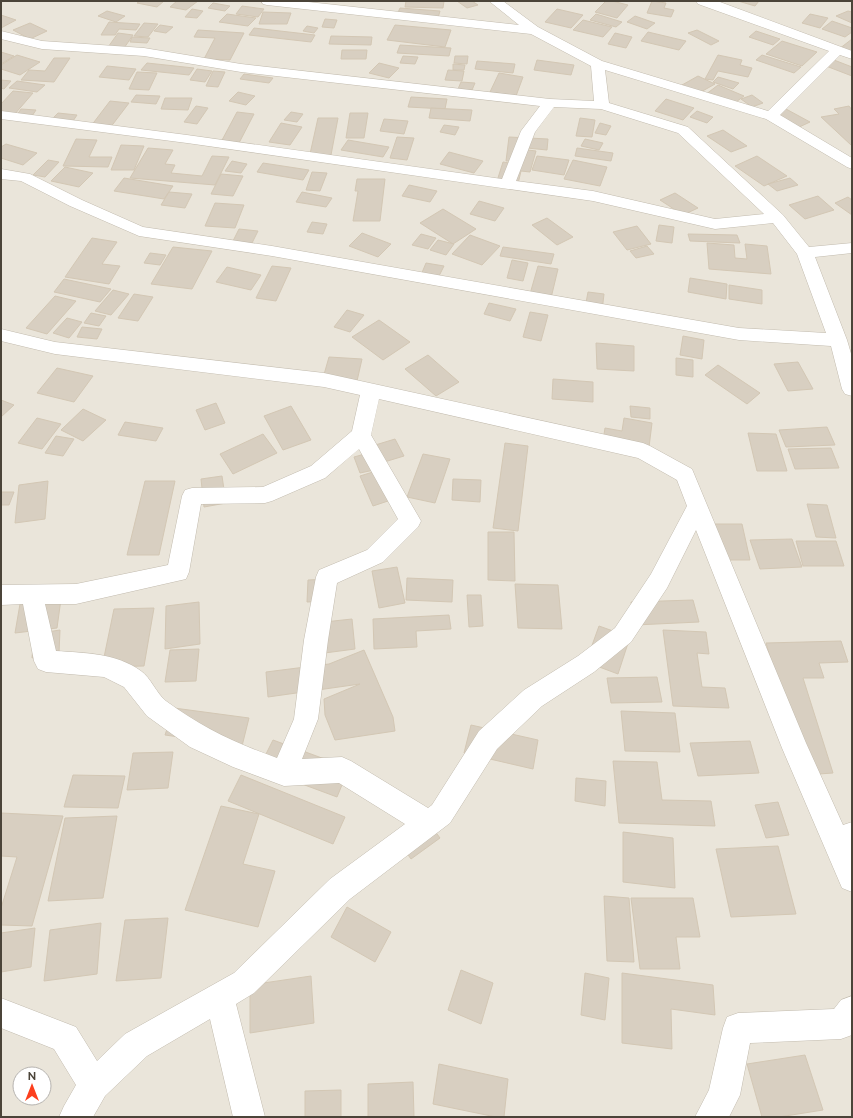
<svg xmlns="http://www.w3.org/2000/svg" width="853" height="1118" viewBox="0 0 853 1118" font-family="Raleway,sans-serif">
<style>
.residential{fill:#eae5da;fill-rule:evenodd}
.building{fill:#d8cfc1;stroke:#d3c7b4}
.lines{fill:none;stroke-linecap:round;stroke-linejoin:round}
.minor-casing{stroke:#c2bbae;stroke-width:1}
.minor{fill:#fff;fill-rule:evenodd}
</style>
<rect width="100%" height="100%" fill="#f6f3ec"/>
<path class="residential" d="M1,1H852V1117H1ZM20,1074H44V1098H20Z"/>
<g class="building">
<path d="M140,1H164L157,7L137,3Z"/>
<path d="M177,1H198L186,10L170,7Z"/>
<path d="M406,1H444L443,8L405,7Z"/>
<path d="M457,1H472L478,5L467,8Z"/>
<path d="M606,1H612L628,5L617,18L595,12Z"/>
<path d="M652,1L666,3L664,8L674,10L671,17L647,13Z"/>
<path d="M738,1H759L755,6Z"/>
<path d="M213,3L230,6L225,11L208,8Z"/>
<path d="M242,6L264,9L258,17L236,14Z"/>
<path d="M400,8L440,11L438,18L397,15Z"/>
<path d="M192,9L203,11L197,18L185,17Z"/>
<path d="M557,9L583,15L571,28L545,22Z"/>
<path d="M107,11L125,16L116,22L98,16Z"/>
<path d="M848,11L852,12V23L836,16Z"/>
<path d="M263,12L291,13L287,24H259Z"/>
<path d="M227,14L256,18L248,26L219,22Z"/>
<path d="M596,14L622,22L616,27L590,20Z"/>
<path d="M810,14L828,18L820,28L802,23Z"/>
<path d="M1,15L16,20L1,28Z"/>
<path d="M635,16L655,23L647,29L627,22Z"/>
<path d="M325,19L337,20L334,28L322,27Z"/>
<path d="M583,20L612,27L603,37L573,30Z"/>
<path d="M832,21L852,28V32L845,37L822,29Z"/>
<path d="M109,22L140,24L136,30L119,29L115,35H101Z"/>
<path d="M30,23L47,31L30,39L13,30Z"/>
<path d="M144,23L158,24L148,37L134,36Z"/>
<path d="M160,25L173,27L166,33L154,31Z"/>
<path d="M395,25L451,30L445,47L387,40Z"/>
<path d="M307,26L318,28L314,33L303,31Z"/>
<path d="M254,28L315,35L311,42L249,35Z"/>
<path d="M198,30L244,33L230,60L204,59L215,38L194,37Z"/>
<path d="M697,30L719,41L711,45L688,33Z"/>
<path d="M756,31L780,39L773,45L749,37Z"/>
<path d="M648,32L686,41L679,50L641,41Z"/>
<path d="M118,33L133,35L122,51L106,50Z"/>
<path d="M615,33L632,37L626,48L608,44Z"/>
<path d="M331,36L372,37L371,45L329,44Z"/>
<path d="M132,37L150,38L147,43L130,42Z"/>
<path d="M852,39V54L839,49Z"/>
<path d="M782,41L817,52L802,66L766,54Z"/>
<path d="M400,45L451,48L449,56L397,53Z"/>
<path d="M342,50H367L366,59H341Z"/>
<path d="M1,52L14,56L1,64Z"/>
<path d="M17,55L40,62L20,75L1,69V65Z"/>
<path d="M718,55L742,60L740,65L752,68L748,77L718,71L713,80L705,79Z"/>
<path d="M762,55L801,67L794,73L756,60Z"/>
<path d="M403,56L418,57L415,64L400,63Z"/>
<path d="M455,56H468L467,64L454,63Z"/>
<path d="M54,58H70L54,82L21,80L29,70L45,71Z"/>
<path d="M537,60L574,65L571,75L534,70Z"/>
<path d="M834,60L852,67V76L826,66Z"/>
<path d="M477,61L515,64L513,73L475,69Z"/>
<path d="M147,63L194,68L189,75L141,70Z"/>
<path d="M379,63L399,68L389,78L369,73Z"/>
<path d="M453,64L465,65L464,70H453Z"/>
<path d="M107,66L136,69L129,80L99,77Z"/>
<path d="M197,69L212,71L205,82L190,80Z"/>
<path d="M448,70L464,71L462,81L445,80Z"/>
<path d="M213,71L225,72L218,87L206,86Z"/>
<path d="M137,72L157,73L149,90L129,89Z"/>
<path d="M499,73L523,77L516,96L490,92Z"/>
<path d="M244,74L273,78L269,83L240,79Z"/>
<path d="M698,76L715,84L699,93L682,85Z"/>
<path d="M718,77L739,83L733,89L713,82Z"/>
<path d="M1,80L11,81L4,89L1,88Z"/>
<path d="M17,81L45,85L37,92L9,88Z"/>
<path d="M461,82L475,83L472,90L458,89Z"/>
<path d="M718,85L744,96L732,105L705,95Z"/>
<path d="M13,91L33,93L14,115L1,113V104Z"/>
<path d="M238,92L255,96L246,105L229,101Z"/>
<path d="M136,95L160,96L156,104L131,102Z"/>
<path d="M752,95L763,103L752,107L741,99Z"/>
<path d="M411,97L447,99L445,109L408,107Z"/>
<path d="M165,98H192L188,110L161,109Z"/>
<path d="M666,99L694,108L683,120L655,111Z"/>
<path d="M110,101L129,103L110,128L91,126Z"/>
<path d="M196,106L208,108L197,124L184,122Z"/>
<path d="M849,106L852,110V145H851L821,117L839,114L834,109Z"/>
<path d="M431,108L472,110L470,121L429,118Z"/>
<path d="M21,109L36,110L32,116L17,115Z"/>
<path d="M786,109L810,122L795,129L772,117Z"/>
<path d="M697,111L713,117L707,123L690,117Z"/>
<path d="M237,112L254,114L239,143L221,142Z"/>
<path d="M291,112L303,114L297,122L284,120Z"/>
<path d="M58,113L77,115L73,121L53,118Z"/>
<path d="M350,113H368L364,138H346Z"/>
<path d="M318,118H338L331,155L310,154Z"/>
<path d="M580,118L595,120L592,137L576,136Z"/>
<path d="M384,119L408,121L404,134L380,131Z"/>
<path d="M281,123L302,127L290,145L269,142Z"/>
<path d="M600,123L611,126L606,135L595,133Z"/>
<path d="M444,125L459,127L455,135L440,132Z"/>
<path d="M723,130L747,146L731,152L707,136Z"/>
<path d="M397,137L414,138L407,160L390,158Z"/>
<path d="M509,137L548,139L547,150L517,147L516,161H506Z"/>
<path d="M76,139L97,140L89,157H112L108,167L63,166Z"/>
<path d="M585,139L603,143L599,150L581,146Z"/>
<path d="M348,140L389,147L383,157L341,150Z"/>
<path d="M6,144L37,153L23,165L1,158V147Z"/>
<path d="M121,145L144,146L134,170H111Z"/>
<path d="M148,148L173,150L165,164L175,165L171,173L202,176L212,156L229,157L215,185L130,178Z"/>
<path d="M577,148L613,153L611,161L575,156Z"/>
<path d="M520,149L536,151L530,172L521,171L518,184L497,181L503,162L516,164Z"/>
<path d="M449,152L483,161L474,173L440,164Z"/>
<path d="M537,156L569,160L564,175L532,170Z"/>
<path d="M757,156L787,176L764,186L735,166Z"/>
<path d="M48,160L59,162L45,177L33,175Z"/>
<path d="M573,160L607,167L600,186L564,179Z"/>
<path d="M232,161L247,164L241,173L225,171Z"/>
<path d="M263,163L309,170L303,180L257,172Z"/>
<path d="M65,167L93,173L79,187L51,181Z"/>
<path d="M312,172L327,173L320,191L306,190Z"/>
<path d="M221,174L243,176L233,196L211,194Z"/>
<path d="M124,178L173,186L164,199L114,191Z"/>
<path d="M790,178L798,185L777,191L768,184Z"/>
<path d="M357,179H385L380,221H353L358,191H355Z"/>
<path d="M409,185L437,191L430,202L402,196Z"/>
<path d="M169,192L192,194L185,208L161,205Z"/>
<path d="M302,192L332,198L326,207L296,202Z"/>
<path d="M675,193L698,208L683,215L660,200Z"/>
<path d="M818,196L834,210L805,219L789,205Z"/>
<path d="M848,197L852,200V215L835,203Z"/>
<path d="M479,201L504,208L495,221L470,214Z"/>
<path d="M215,203L244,205L235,228L205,226Z"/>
<path d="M443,209L476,229L453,244L420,223Z"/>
<path d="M547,218L573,237L557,245L532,225Z"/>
<path d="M312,222L327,224L323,234L307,232Z"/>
<path d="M659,225L674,227L672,243L656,241Z"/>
<path d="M637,226L651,244L627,250L613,232Z"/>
<path d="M239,229L258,231L251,245L232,243Z"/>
<path d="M362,233L391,244L378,257L349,246Z"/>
<path d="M421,234L436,238L428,249L412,245Z"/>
<path d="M688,234L737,235L740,243L690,241Z"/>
<path d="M470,235L500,246L482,265L452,254Z"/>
<path d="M92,238L117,242L102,264L120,266L109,284L65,277Z"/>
<path d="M438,240L454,244L446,255L430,250Z"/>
<path d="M707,243L734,245L735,258L747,259L745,244L767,246L771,274L709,269Z"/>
<path d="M647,246L654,254L636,258L630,251Z"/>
<path d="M173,247L212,251L192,289L151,284Z"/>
<path d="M503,247L554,254L551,264L500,256Z"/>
<path d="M150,253L166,255L160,265L144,263Z"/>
<path d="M512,260L528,263L523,281L507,278Z"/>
<path d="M426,263L444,266L438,278L421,275Z"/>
<path d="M272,266L291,268L276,301L256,298Z"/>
<path d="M538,266L558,269L551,298L530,294Z"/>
<path d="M227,267L261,275L251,290L216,282Z"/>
<path d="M690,278L727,284L726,299L688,292Z"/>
<path d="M64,279L111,289L100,302L54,292Z"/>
<path d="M729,285L762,290V304L729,299Z"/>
<path d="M113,290L129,294L111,315L95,311Z"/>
<path d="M588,292L604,294L602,311L585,308Z"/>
<path d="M134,294L153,297L138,321L118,318Z"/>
<path d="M55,296L76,301L47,334L26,328Z"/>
<path d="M489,303L516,309L510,321L484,314Z"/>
<path d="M347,310L364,315L350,332L334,327Z"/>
<path d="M530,312L548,315L541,341L523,337Z"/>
<path d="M91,313L106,316L99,326L84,323Z"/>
<path d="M67,318L82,322L69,338L53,333Z"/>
<path d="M379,320L410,342L383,360L352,337Z"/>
<path d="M82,327L102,329L97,339L77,337Z"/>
<path d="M683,336L704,340L702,359L680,355Z"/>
<path d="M596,343L634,346V371L597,369Z"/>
<path d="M428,355L459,382L436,396L405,369Z"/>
<path d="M329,357L362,359L357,381L323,378Z"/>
<path d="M676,358L693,360V377L676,375Z"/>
<path d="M798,362L813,389L788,391L774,364Z"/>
<path d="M718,365L760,393L747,404L705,375Z"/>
<path d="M57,368L93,376L74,402L37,393Z"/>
<path d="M553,379L593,382V402L552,399Z"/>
<path d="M1,400L14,405L1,417Z"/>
<path d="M216,403L225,423L205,430L196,410Z"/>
<path d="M291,406L311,440L283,450L264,416Z"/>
<path d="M630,406L650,408V419L631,417Z"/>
<path d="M83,409L106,420L83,441L61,430Z"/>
<path d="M37,418L61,424L42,449L18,443Z"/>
<path d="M624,418L652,423L648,455L602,447L605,428L622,431Z"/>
<path d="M125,422L163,428L156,441L118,435Z"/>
<path d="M827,427L835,445L786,447L779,430Z"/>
<path d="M748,433L776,434L787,471H757Z"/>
<path d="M263,434L277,453L233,474L220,454Z"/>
<path d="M56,436L74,439L63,456L45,453Z"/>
<path d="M395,439L404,456L381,463L372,446Z"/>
<path d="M505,443L528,446L518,531L493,528Z"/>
<path d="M831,448L839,468L795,469L788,449Z"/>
<path d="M372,452L379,469L360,473L354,457Z"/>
<path d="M423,454L450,459L435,503L407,497Z"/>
<path d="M389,467L403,496L373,506L360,476Z"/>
<path d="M222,476L226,503L204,507L201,479Z"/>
<path d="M453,479L481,480L480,502L452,500Z"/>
<path d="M48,481L45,519L15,523L19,485Z"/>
<path d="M145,481H175L159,555H127Z"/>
<path d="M1,492H14L9,505H1Z"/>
<path d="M807,504L827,505L836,538L816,537Z"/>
<path d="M712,524H742L750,560H720Z"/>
<path d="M488,532H514L515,581L488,580Z"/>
<path d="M792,539L802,567L760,569L750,540Z"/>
<path d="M796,541H836L844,566H803Z"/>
<path d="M397,567L405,603L379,608L372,571Z"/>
<path d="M407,578L453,580L452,602L406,600Z"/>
<path d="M331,579V601L307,602L308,580Z"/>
<path d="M515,584L558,585L562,629L518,628Z"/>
<path d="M467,595H481L483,626L469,627Z"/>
<path d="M61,599L57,628L15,633L20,604Z"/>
<path d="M693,600L699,622L635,625L631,602Z"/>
<path d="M199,602L200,644L165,649L166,606Z"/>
<path d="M154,608L144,666L102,667L114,609Z"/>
<path d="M449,615L451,629L416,631L417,647L374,649L373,619Z"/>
<path d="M352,619L355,649L317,654L315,623Z"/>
<path d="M599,626L630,637L618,674L586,662Z"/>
<path d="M60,630L59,653L32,658L34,634Z"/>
<path d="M663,630L706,632L709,654L697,653L702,687L725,688L729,708L673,706Z"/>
<path d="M841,641L848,662L819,663L824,678H803L833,773L804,775L766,643Z"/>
<path d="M199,649L196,681L165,682L170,650Z"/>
<path d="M364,650L393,717L395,731L335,740L325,715L324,699L360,684L268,697L266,672L329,664Z"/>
<path d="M657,677L662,702L611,703L607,678Z"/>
<path d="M174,708L249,718L242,746L165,735Z"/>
<path d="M621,711L675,713L680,752L625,751Z"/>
<path d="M471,725L538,740L533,769L464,753Z"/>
<path d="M273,740L349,768L337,797L259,768Z"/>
<path d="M750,741L759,773L698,776L690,743Z"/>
<path d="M173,752L168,788L127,790L133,753Z"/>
<path d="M613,761L657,762L662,800L711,801L715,826L619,823Z"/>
<path d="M73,775L125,776L118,808L64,807Z"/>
<path d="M241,775L345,817L333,844L228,801Z"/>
<path d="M576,778L606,781L605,806L575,801Z"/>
<path d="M778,802L789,835L766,838L755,805Z"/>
<path d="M221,806L259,814L243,864L275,871L258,927L185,910Z"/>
<path d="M1,813L63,816L32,926L1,925V908L17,857L1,856Z"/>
<path d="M423,815L440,838L411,859L395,836Z"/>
<path d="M117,816L103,898L48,901L65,818Z"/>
<path d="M623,832L673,838L675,888L623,882Z"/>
<path d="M778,846L796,914L731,917L716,849Z"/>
<path d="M604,896L629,898L634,962L607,961Z"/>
<path d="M631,898H693L700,937H676L680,969H640Z"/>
<path d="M347,907L391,932L375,962L331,937Z"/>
<path d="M168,918L161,978L116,981L125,920Z"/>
<path d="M101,923L97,974L44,981L50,930Z"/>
<path d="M35,928L31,967L1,972V933Z"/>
<path d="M461,970L493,983L481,1024L448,1010Z"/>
<path d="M585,973L609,978L605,1020L581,1015Z"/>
<path d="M622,973L713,985L715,1015L671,1009L672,1049L622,1043Z"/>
<path d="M311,976L314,1023L250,1033V985Z"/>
<path d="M805,1055L823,1110L779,1117H762L747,1064Z"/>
<path d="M439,1064L508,1079L504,1117H496L433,1104Z"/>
<path d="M413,1082L414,1117H368V1084Z"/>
<path d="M341,1090V1117H305V1091Z"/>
</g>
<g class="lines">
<defs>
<g id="minor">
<path d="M261,1H299L519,25L489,1H503L538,27L602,61L768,111L829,51L698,4L696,1L720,2L852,51V59L840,55L780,115L852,158V169L847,167L766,119L605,70L609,103L688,127L783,215L809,247L852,243V253L815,257L847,340L852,357V396L845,394L842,389L831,346L739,340L272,256L139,236L70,206L21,181L1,179V169L30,174L82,200L143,227L272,246L739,328L826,333L797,254L773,223L715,229L593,201L187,143L1,119V111L187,135L502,179L521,131L540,106L241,72L144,56L42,49L1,39V31L42,41L144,48L241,64L550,99L594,101L591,66L531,34L267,5L263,4ZM554,107L601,109L678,133L764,214L715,219L593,191L516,181L535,132Z"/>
<path d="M1,329L55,342L324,373L643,443L650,446L692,469L806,743L843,825L852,822V892L842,888L782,748L696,530L667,588L631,642L594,672L542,706L497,749L450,823L350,899L254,993L236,1004L265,1117H233L210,1019L147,1056L105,1096L93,1117H59L64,1106L76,1085L54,1049L1,1028V998L76,1027L97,1061L125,1034L234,973L330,879L405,824L339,783L284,786L233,767L190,747L147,716L124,687L104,677L46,672L38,669L34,661L23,604L1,605V585L76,584L168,565L182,496L185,490L192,488L263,487L311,466L352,431L360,395L324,387L55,354L1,341ZM379,399L638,458L677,480L687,506L651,574L615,628L578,656L524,690L479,731L432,805L428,808L351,761L342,757L302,759L318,719L328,640L337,583L383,562L418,527L421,521L371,435ZM359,449L398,519L367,550L319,570L316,577L304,640L294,719L277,758C235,743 203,728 166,701C156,693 151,678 141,671C116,653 85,653 56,651L45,604H76L186,579L189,572L201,504L265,503L272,501L325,478Z"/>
<path d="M852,996V1035L841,1039L750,1043L740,1095L729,1117H695L709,1090L723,1028L727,1017L738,1013L834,1009L841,1000Z"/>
</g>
</defs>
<use href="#minor" class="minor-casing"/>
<use href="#minor" class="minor"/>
</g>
<rect width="853" height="1118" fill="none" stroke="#4b4439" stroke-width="4"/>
<g transform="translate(32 1086)"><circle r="19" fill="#ffffff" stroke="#b7b4b0"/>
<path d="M0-3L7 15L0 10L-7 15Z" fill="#fc3f1d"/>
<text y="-6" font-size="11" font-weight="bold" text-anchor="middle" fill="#4b4439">N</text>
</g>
</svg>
